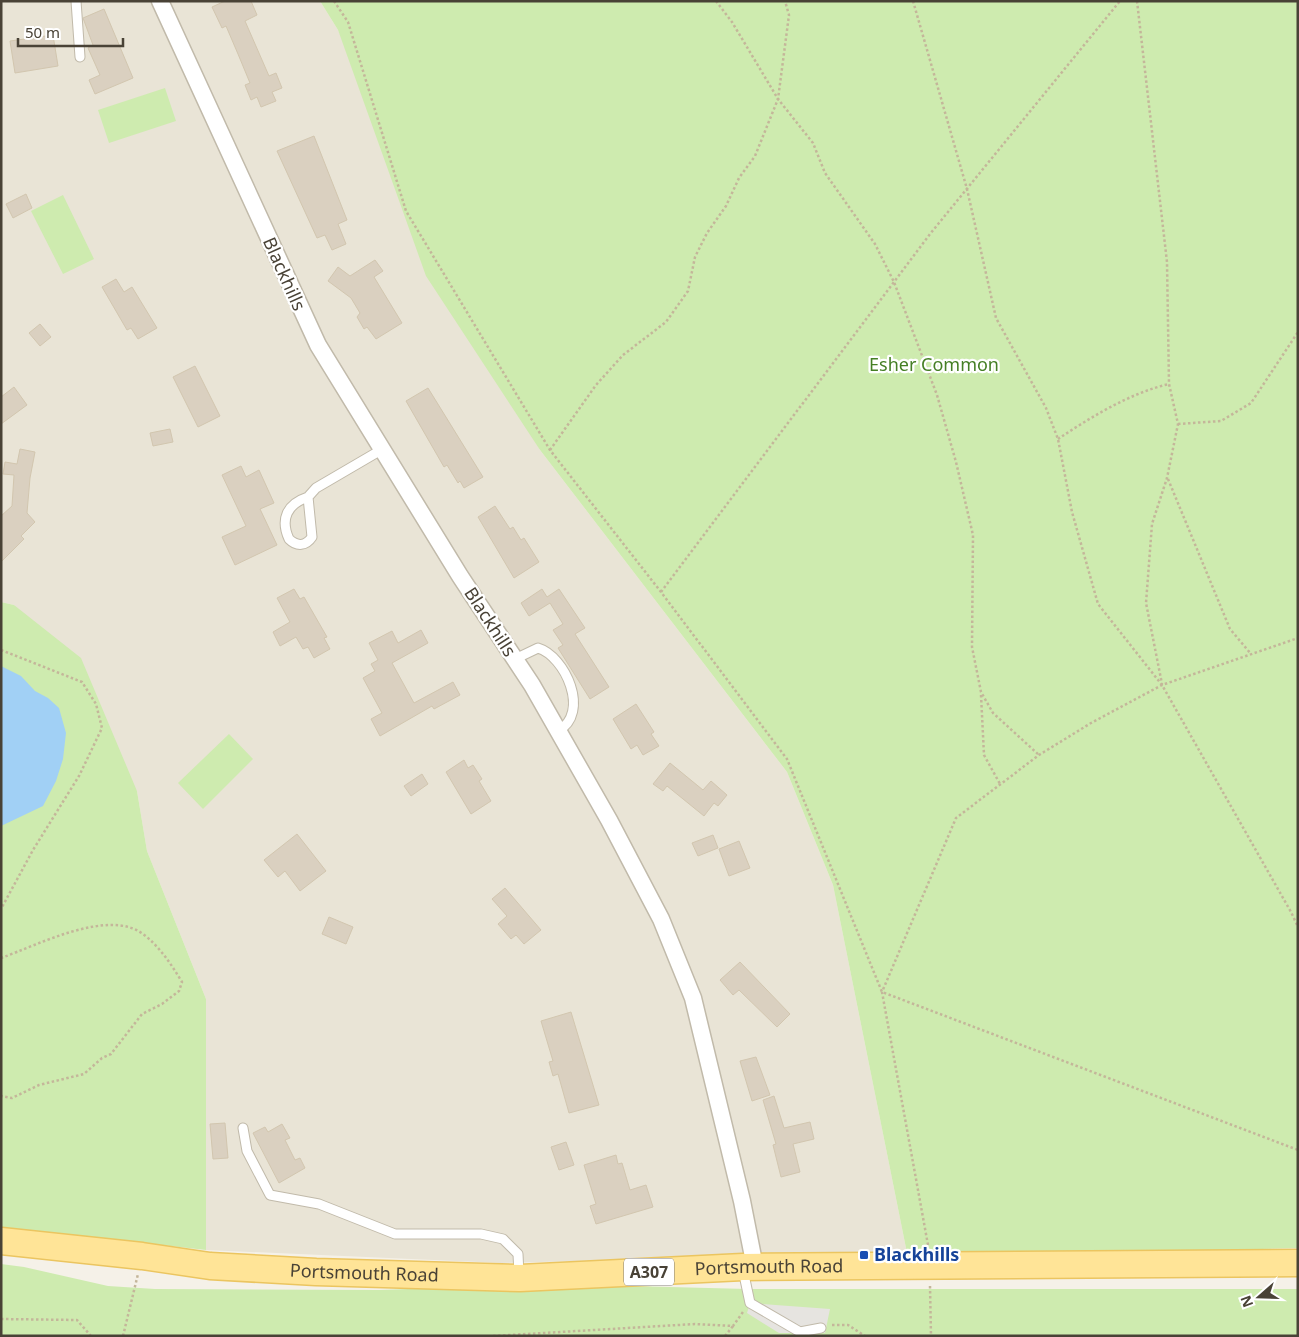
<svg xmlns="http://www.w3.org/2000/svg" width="1299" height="1337" viewBox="0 0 1299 1337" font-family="'Noto Sans',sans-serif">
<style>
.residential{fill:#e9e4d6}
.green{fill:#ceebaf}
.parking{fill:#e6e4e0}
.water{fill:#a1d0f5}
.building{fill:#dad0c0;stroke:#d2c6af}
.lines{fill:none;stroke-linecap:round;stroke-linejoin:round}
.service-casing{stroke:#c1baaa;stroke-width:11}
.minor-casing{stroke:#c1baaa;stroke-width:19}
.primary-casing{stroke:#ebc560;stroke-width:29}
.path{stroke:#c4b69a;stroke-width:2.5;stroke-dasharray:2.5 2.5;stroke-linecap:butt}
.service{stroke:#fff;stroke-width:9}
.minor{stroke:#fff;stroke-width:16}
.primary{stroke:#ffe497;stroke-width:26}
.transit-dot{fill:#1a4fb4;stroke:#fff;stroke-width:2}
.labels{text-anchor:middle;stroke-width:4.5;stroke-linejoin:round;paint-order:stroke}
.shield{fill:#fff;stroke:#807b72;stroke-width:1}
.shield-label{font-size:16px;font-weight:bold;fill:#494236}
.street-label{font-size:18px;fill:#494236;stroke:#fff}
.park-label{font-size:18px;fill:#457f25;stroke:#fff}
.transit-label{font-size:18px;font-weight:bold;fill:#164399;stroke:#fff;text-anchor:start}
</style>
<rect width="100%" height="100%" fill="#f5f1e8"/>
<path class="residential" d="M1,1H320L338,30L540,450L787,772L833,885L907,1253L501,1263L206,1250V999L147,851L137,791L14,605L1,602Z"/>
<g class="green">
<path d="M320,1H1298V1248L1096,1253H907L833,885L787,772L540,450L426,276L338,30Z"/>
<path d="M165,88L176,121L109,143L98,110Z"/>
<path d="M63,195L94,259L63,274L31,211Z"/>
<path d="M1,602L14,605L81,658L137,791L147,851L206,999V1250L1,1227Z"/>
<path d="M229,734L253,759L203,809L178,783Z"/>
<path d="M1,1264L24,1267L108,1286L155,1289L379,1290L551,1284L748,1289H1298V1336H1Z"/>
</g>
<path class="parking" d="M750,1303L830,1309L825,1333H779L747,1313Z"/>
<path class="water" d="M1,666L21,676L35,691L48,698L59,708L66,733L63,759L56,781L43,806L1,826Z"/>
<g class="building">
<path d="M225,1H251L257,15L245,21L269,76L276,73L282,88L272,92L276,101L261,107L257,97L251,100L245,85L250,83L238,54L226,26L222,28L212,7Z"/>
<path d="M104,9L133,78L95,94L89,80L100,75L88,48L93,45L83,18Z"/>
<path d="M53,35L58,66L15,73L10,41Z"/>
<path d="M314,136L347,220L338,224L346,244L332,250L325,235L317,238L277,151Z"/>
<path d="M26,194L32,208L13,218L6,204Z"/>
<path d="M375,260L383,271L374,277L402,323L376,339L367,327L364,329L357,317L360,313L351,298L328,281L338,267L350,276Z"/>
<path d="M116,279L124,292L132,287L157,328L138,339L131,328L127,330L102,287Z"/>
<path d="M40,324L51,337L40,346L29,333Z"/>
<path d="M195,366L220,416L198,427L173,377Z"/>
<path d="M14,387L27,405L1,424V397Z"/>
<path d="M428,388L483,477L464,488L460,481L458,483L447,465L444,467L406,401Z"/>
<path d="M170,429L173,442L153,446L150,433Z"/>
<path d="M20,449L35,452L30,478L27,513L35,522L21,536L24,539L1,562V516L12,506L14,475L3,474L5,462L17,464Z"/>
<path d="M241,466L246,477L259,470L274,503L260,509L277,545L235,565L222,537L246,526L222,475Z"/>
<path d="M495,506L510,529L513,527L521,540L524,538L539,562L514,578L478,517Z"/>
<path d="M294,589L300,599L304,597L327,637L324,638L330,649L314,658L308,647L303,649L296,637L280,646L273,632L290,622L277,598Z"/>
<path d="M542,589L547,597L559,589L585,628L575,634L609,687L590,699L558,648L563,645L553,630L563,624L550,603L529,616L521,603Z"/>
<path d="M421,630L428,643L392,663L414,703L453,682L460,695L434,709L432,706L380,736L371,719L382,713L363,678L375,671L371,664L378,660L369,643L392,631L398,643Z"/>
<path d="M636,704L654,732L651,734L659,746L643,755L637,745L631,749L613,719Z"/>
<path d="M464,760L468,768L473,765L482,779L479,781L491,801L471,814L446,772Z"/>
<path d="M670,763L703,790L711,781L727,795L718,806L714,803L704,816L667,786L663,791L653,784Z"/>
<path d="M422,774L428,784L411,796L404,786Z"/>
<path d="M297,834L326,871L300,891L285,871L278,877L264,860Z"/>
<path d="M713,835L718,848L698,856L692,843Z"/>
<path d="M739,841L750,868L729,876L719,849Z"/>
<path d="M505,888L541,930L524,944L516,935L511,939L498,924L507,916L492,899Z"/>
<path d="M329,917L353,927L346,944L322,934Z"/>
<path d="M740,962L790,1014L777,1027L739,990L733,995L720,980Z"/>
<path d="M571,1012L599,1105L569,1113L558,1074L553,1076L549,1062L553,1061L541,1021Z"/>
<path d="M756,1057L770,1095L752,1101L740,1061Z"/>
<path d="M774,1096L784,1128L810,1122L814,1139L793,1144L800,1172L781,1177L773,1145L776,1144L763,1100Z"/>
<path d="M225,1123L228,1158L213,1159L210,1124Z"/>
<path d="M282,1124L290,1138L285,1140L295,1160L300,1158L305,1168L279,1183L253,1133L265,1127L268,1132Z"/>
<path d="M566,1142L574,1165L559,1170L551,1147Z"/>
<path d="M616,1155L618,1164L622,1163L630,1190L646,1185L653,1207L596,1224L590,1206L596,1204L584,1165Z"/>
</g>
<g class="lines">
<defs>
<g id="service">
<path d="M76,1L80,57"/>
<path d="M308,497C287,504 280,519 289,539C297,547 306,546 312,537L308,497L316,488L381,450"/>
<path d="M515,659L538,648C565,656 591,713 558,731"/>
<path d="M243,1128L247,1151L270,1195L319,1204L395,1234H481L503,1239L518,1254L519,1275"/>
<path d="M743,1270L750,1303L800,1332L821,1328"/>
</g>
<path id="minor" d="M160,1L318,345L460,576L532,685L609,820L661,919L693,998L742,1201L755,1267"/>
<g id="primary">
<path id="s1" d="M1,1241L142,1256L210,1266L316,1272L520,1278L743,1267L1298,1263"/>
</g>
</defs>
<use href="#service" class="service-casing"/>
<use href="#minor" class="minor-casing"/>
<use href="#primary" class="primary-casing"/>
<g class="path">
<path d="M334,1L348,22L406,211L550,450L661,592L787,759L882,992L1298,1150"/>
<path d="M716,1L732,22L778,99L813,143L825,173L875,244L894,282L937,395L956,462L973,535L972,647L981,692L993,713L1039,755"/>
<path d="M913,1L967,189L996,318L1046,408L1058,439L1072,512L1098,604L1162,685L1291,912L1298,927"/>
<path d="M1137,1L1167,262L1169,384L1178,424L1167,478L1152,524L1146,603L1162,684"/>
<path d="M1178,424L1221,421L1251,403L1298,332"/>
<path d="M1058,439C1091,417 1130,393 1169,384"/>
<path d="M550,450L596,385L623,355L666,322L688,291L695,257L707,233L726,206L739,178L755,156L778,99L789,15L785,1"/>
<path d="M1168,479L1230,629L1251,654"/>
<path d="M661,592L930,234L1120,1"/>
<path d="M1,650L82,682L96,704L102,728L79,776L33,850L1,909"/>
<path d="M981,695L984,755L1000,784"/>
<path d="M1,958C38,945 108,908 143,934C160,947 171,964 182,982L179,991L162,1004L142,1014L111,1054L102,1058L84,1074L39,1085L12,1098L1,1096"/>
<path d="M928,1245L882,992L956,818L1039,755L1091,723L1162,685L1298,638"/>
<path d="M930,1286L931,1336"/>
<path d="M1,1319L77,1320L91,1336"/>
<path d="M832,1325H848L865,1336"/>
<path d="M123,1336L138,1274"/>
<path d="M493,1336L695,1324L733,1326L743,1312"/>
<path d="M725,1336L733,1326"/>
</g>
<use href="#service" class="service"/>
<use href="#minor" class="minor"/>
<use href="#primary" class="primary"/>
</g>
<rect class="transit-dot" x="859" y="1250" width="10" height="10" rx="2.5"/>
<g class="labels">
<rect class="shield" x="624" y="1258.5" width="50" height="27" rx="4"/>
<g class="shield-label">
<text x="649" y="1278">A307</text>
</g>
<g class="street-label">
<text transform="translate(284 274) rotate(66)" y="6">Blackhills</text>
<text transform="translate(490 622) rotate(57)" y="6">Blackhills</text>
<text dy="6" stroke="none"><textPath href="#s1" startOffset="770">Portsmouth Road</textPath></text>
<text dy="6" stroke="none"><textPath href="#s1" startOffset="365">Portsmouth Road</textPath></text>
</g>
<g class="park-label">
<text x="934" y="371">Esher Common</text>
</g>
<g class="transit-label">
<text x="874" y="1261">Blackhills</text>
</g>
</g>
<rect width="1299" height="1337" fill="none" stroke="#494236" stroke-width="5"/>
<g transform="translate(1259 1297) rotate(250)" stroke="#ffffff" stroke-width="4" paint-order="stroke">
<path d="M0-4L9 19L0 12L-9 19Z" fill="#494236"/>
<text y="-8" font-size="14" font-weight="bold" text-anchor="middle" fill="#494236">N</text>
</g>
<path d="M18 38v8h105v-8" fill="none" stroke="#494236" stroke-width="2.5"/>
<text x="25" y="38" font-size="15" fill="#494236" stroke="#ffffff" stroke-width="4" paint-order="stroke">50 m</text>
</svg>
